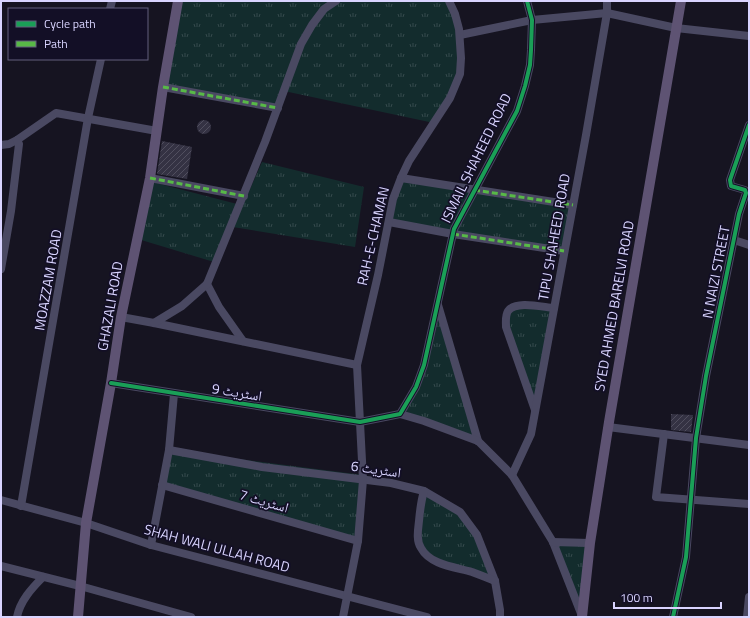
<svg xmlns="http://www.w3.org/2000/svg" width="750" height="618" viewBox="0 0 750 618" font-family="'Titillium Web','Noto Naskh Arabic',sans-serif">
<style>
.park{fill:url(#park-tufts)}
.building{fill:url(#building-hatch)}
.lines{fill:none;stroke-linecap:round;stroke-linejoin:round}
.minor{stroke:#4a4962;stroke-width:8}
.major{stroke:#5e5373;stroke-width:10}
.quiet{stroke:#58b947;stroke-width:3;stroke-dasharray:6 3;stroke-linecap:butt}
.cycleway-casing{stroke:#130f26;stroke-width:6}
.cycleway{stroke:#1a9f57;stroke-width:4}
.labels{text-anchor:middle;stroke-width:3.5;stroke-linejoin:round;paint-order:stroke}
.street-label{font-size:14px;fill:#d9d4ff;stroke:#130f26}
</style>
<defs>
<pattern id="park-tufts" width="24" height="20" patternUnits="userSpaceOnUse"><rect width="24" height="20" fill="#132c2d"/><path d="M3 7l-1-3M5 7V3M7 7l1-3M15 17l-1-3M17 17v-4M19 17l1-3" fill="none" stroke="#354a4c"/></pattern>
<pattern id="building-hatch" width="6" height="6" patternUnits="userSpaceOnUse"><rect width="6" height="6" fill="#343243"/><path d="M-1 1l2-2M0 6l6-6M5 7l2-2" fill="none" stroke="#514f5f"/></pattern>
</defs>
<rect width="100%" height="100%" fill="#161421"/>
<g class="park">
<path d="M178,1H447L454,16L460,71L434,123L284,91L276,111L162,90Z"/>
<path d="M262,162L364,187L355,247L233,227Z"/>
<path d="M404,177L573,205L564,251L389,222Z"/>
<path d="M152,182L237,204L214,262L138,239Z"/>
<path d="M437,302L478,441L397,415L416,387Z"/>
<path d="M515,305L554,308L535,411L506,316Z"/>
<path d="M169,450L363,475L358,541L162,485Z"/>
<path d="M424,491L460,512L477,535L495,581L427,557L418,529Z"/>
<path d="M553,542L590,543L582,617Z"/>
</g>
<g class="building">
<circle cx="204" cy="127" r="7"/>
<path d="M162,141L192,147L187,179L157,174Z"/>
<path d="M671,414L693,415L691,432L671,430Z"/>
</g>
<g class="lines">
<g class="minor">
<path d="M110,9L112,1"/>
<path d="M460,35L532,20L607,13L676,28L749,36"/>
<path d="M163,87L278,108"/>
<path d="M1,145L9,144L17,140L56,113L157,131"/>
<path d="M150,178L244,196"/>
<path d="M401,178L573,205"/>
<path d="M389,222L453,234L564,251"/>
<path d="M734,240L749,245"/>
<path d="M1,269L11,211L19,144L17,140"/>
<path d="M207,284L219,307L243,341"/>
<path d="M438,305L478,441"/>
<path d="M121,317L154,323L357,365"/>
<path d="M154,323L182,306L207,284L265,142L301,44L312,25L324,9L336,1"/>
<path d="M111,383L360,422L400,414L416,387L424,365L454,229L517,111L525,86L530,65L531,50L532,20L527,1"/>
<path d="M535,410L506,327C506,322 505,316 508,311C516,300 542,307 554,308"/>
<path d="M400,414L424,421L478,441L512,475L553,542L582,616"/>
<path d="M608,427L749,445"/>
<path d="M664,434L656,497L749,504"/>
<path d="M169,450L262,467L391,483L424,491L460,512L477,535L495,581L500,610V617"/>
<path d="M512,475L531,434L586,135L607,13V1"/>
<path d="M162,485L358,541"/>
<path d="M424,491C421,501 420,510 419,521C418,530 416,540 421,548C430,565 455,567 472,572C480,575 488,578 495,581"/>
<path d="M1,500L86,523L151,545L427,617"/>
<path d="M21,506L88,118L101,59"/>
<path d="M553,542L590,543"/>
<path d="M151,545L169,450L174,394"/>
<path d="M1,566L80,586L191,617"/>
<path d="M17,617C20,601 32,588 43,577"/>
<path d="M343,617L358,541L363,480L357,365L378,275L393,199L401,178L409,161L450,98L460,74L461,58L459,29L455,14L449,1"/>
<path d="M673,617L686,557L696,438L706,376L739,214L746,193L745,190L731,186L730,180L749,125"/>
<path d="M747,617L749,597"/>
</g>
<g class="major">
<path d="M78,617L86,523L111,383L121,317L150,178L163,87L178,1"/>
<path d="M582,617L590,543L609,422L681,1"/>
</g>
<g class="quiet">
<path d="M163,87L278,108"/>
<path d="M150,178L244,196"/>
<path d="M474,190L573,205"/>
<path d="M453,234L564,251"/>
</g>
<defs>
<g id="cycleway">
<path d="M111,383L360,422L400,414L416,387L424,365L454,229L517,111L525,86L530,65L531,50L532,20L527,1"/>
<path d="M673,617L686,557L696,438L706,376L739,214L746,193L745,190L731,186L730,180L749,125"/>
</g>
</defs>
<use href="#cycleway" class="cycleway-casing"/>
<use href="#cycleway" class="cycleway"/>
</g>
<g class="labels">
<g class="street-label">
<text transform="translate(476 158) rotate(-64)" y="5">ISMAIL SHAHEED ROAD</text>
<text transform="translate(373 236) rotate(-77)" y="5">RAH-E-CHAMAN</text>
<text transform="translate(554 237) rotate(-80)" y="5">TIPU SHAHEED ROAD</text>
<text transform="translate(716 272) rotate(-79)" y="5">N NAIZI STREET</text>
<text transform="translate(48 280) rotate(-80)" y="5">MOAZZAM ROAD</text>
<text transform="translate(110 306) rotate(-80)" y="5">GHAZALI ROAD</text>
<text transform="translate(614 306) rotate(-80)" y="5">SYED AHMED BARELVI ROAD</text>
<text transform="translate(237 392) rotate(9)" y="5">اسٹریٹ 9</text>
<text transform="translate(376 469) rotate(8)" y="5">اسٹریٹ 6</text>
<text transform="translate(264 501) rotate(16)" y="5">اسٹریٹ 7</text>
<text transform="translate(217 548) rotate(15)" y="5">SHAH WALI ULLAH ROAD</text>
</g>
</g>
<rect width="750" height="618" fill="none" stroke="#d9d4ff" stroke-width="4"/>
<rect x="8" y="8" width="140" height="52" fill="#130f26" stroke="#625e7d"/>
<rect x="16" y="21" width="20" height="6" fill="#1a9f57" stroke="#625e7d"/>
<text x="44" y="28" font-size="12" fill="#d9d4ff">Cycle path</text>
<rect x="16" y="41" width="20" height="6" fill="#58b947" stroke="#625e7d"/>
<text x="44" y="48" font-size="12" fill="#d9d4ff">Path</text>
<path d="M614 602v6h107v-6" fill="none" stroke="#d9d4ff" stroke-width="2"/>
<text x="620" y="602" font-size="12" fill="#d9d4ff" stroke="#130f26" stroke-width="3" paint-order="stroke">100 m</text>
</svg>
